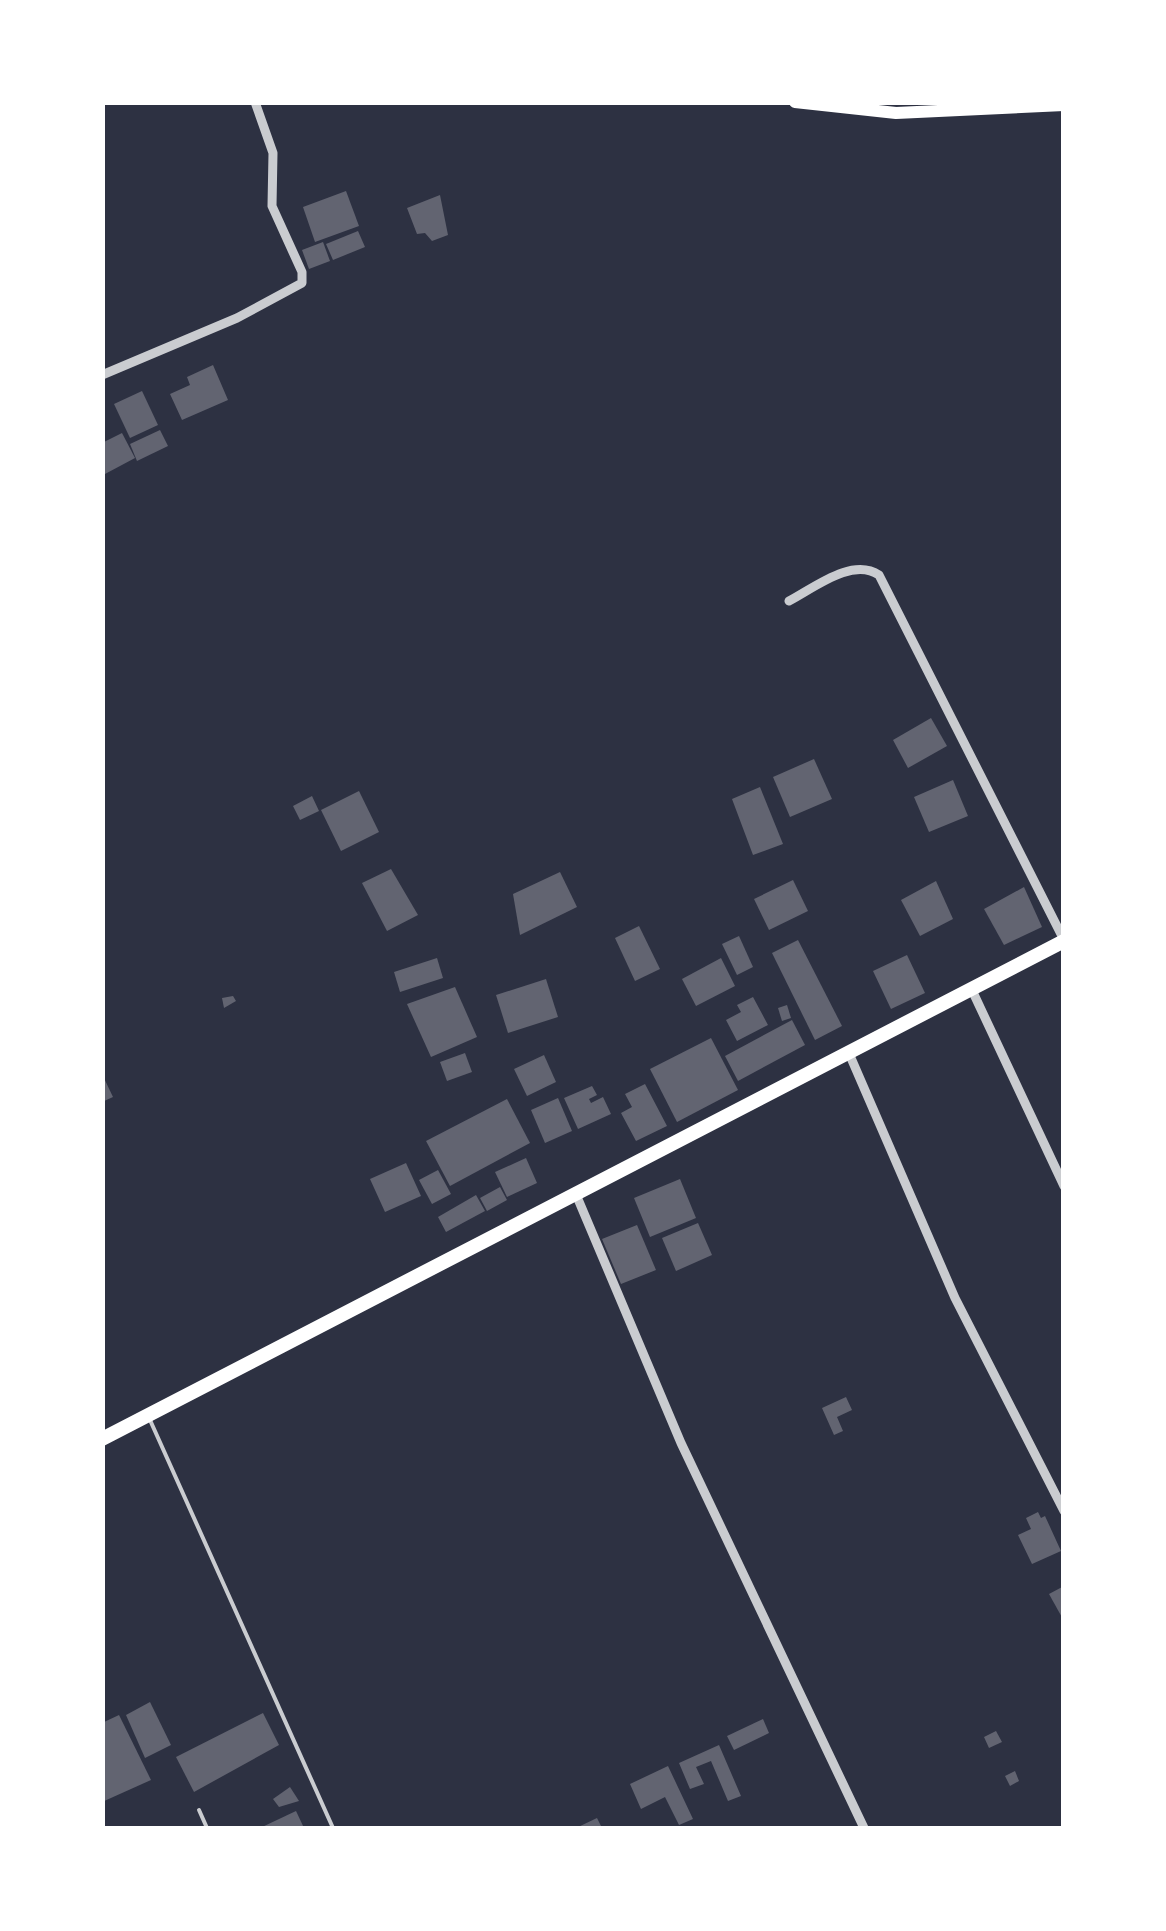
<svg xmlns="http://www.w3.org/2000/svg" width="1166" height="1931" viewBox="0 0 1166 1931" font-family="'Source Serif 4',serif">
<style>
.building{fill:#626471}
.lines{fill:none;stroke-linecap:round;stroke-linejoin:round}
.service{stroke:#caccd0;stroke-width:4}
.minor{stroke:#caccd0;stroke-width:9}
.secondary{stroke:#fff;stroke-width:12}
.primary{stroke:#fff;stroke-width:14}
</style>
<rect width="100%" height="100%" fill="#2d3142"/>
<g class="building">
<path d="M346,191L359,226L315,242L303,207Z"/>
<path d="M440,195L448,235L432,241L425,233L417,234L407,208Z"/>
<path d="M358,231L365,247L333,260L326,244Z"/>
<path d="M323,242L330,261L309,269L302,250Z"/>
<path d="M213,365L228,400L182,420L170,394L190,385L187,377Z"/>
<path d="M142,391L158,425L130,438L114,404Z"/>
<path d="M160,430L168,446L137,461L130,444Z"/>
<path d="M122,433L135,458L105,474L102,443Z"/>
<path d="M931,718L947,746L908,768L893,740Z"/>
<path d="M814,759L832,799L790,817L773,777Z"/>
<path d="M953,780L968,816L929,832L914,797Z"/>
<path d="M760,787L783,844L753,855L732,799Z"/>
<path d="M359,791L379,832L341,851L321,810Z"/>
<path d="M312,796L319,811L300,820L293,806Z"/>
<path d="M391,869L418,915L387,931L362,883Z"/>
<path d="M560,872L577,907L520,935L513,894Z"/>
<path d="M793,880L808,911L769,930L754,899Z"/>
<path d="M936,881L953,919L920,936L901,900Z"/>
<path d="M1024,887L1042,927L1004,945L984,909Z"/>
<path d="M639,926L660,969L635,981L615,938Z"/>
<path d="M739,936L753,967L737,975L722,944Z"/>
<path d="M798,940L842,1026L815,1040L772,953Z"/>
<path d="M907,955L925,993L891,1009L873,971Z"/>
<path d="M437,958L443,978L400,992L394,972Z"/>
<path d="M721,958L735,986L696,1006L682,979Z"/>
<path d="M546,979L558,1017L508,1033L496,995Z"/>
<path d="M455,987L477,1037L431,1057L407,1004Z"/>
<path d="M233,996L236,1001L224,1008L222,998Z"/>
<path d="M753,997L768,1025L737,1041L726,1020L741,1012L737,1005Z"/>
<path d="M787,1005L791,1018L782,1021L778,1008Z"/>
<path d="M792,1020L805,1045L738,1081L725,1056Z"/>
<path d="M711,1038L738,1090L677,1122L650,1069Z"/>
<path d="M465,1053L472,1072L447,1081L440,1062Z"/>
<path d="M544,1055L556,1082L527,1096L514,1069Z"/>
<path d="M102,1074L113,1097L102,1102Z"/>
<path d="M645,1084L667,1126L636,1141L621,1113L632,1107L625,1094Z"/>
<path d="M592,1086L597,1095L589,1099L591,1103L603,1097L611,1114L578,1129L564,1098Z"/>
<path d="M558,1098L572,1131L545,1143L531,1110Z"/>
<path d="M507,1099L530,1143L450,1186L426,1141Z"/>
<path d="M526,1158L537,1183L507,1197L495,1172Z"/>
<path d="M406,1163L421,1196L385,1212L370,1179Z"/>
<path d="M438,1170L451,1194L432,1204L419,1180Z"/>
<path d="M680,1179L696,1218L650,1237L634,1198Z"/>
<path d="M500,1187L507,1200L487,1211L480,1198Z"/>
<path d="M476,1195L485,1211L446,1232L438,1217Z"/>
<path d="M698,1223L712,1255L676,1271L662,1238Z"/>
<path d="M637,1225L656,1270L621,1284L602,1239Z"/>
<path d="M846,1397L852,1410L837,1417L843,1431L834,1435L822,1408Z"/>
<path d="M1038,1512L1041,1518L1045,1516L1061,1551L1032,1564L1018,1535L1031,1529L1026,1518Z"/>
<path d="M1064,1586V1621L1049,1594Z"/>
<path d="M150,1702L171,1745L145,1758L126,1715Z"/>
<path d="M263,1713L279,1745L194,1792L176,1757Z"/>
<path d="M119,1715L151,1780L102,1802V1723Z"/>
<path d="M763,1719L769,1733L734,1750L727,1736Z"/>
<path d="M996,1731L1002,1742L989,1748L984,1737Z"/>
<path d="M719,1745L741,1796L728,1801L711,1761L696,1767L704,1784L690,1789L679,1763Z"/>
<path d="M668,1766L693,1819L679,1825L665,1797L641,1809L630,1784Z"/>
<path d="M1015,1771L1019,1781L1010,1786L1005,1776Z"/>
<path d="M290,1787L299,1801L279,1807L273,1799Z"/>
<path d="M296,1811L304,1828H260Z"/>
<path d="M597,1818L602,1828H576Z"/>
</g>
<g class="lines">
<g class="service">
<path d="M150,1420L333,1828"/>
<path d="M199,1810L207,1828"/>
</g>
<g class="minor">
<path d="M102,375L237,318L302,283V272L272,206L273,153L255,102"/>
<path d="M789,601C814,588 852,557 879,575L1064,940"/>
<path d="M971,988L1064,1186"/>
<path d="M848,1051L955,1298L1064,1511"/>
<path d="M575,1192L681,1443L864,1828"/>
</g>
<path class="secondary" d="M795,102L896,113L1064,105"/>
<path class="primary" d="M102,1439L1064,941"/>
</g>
<rect width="1166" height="1931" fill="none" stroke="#ffffff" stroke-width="210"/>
</svg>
